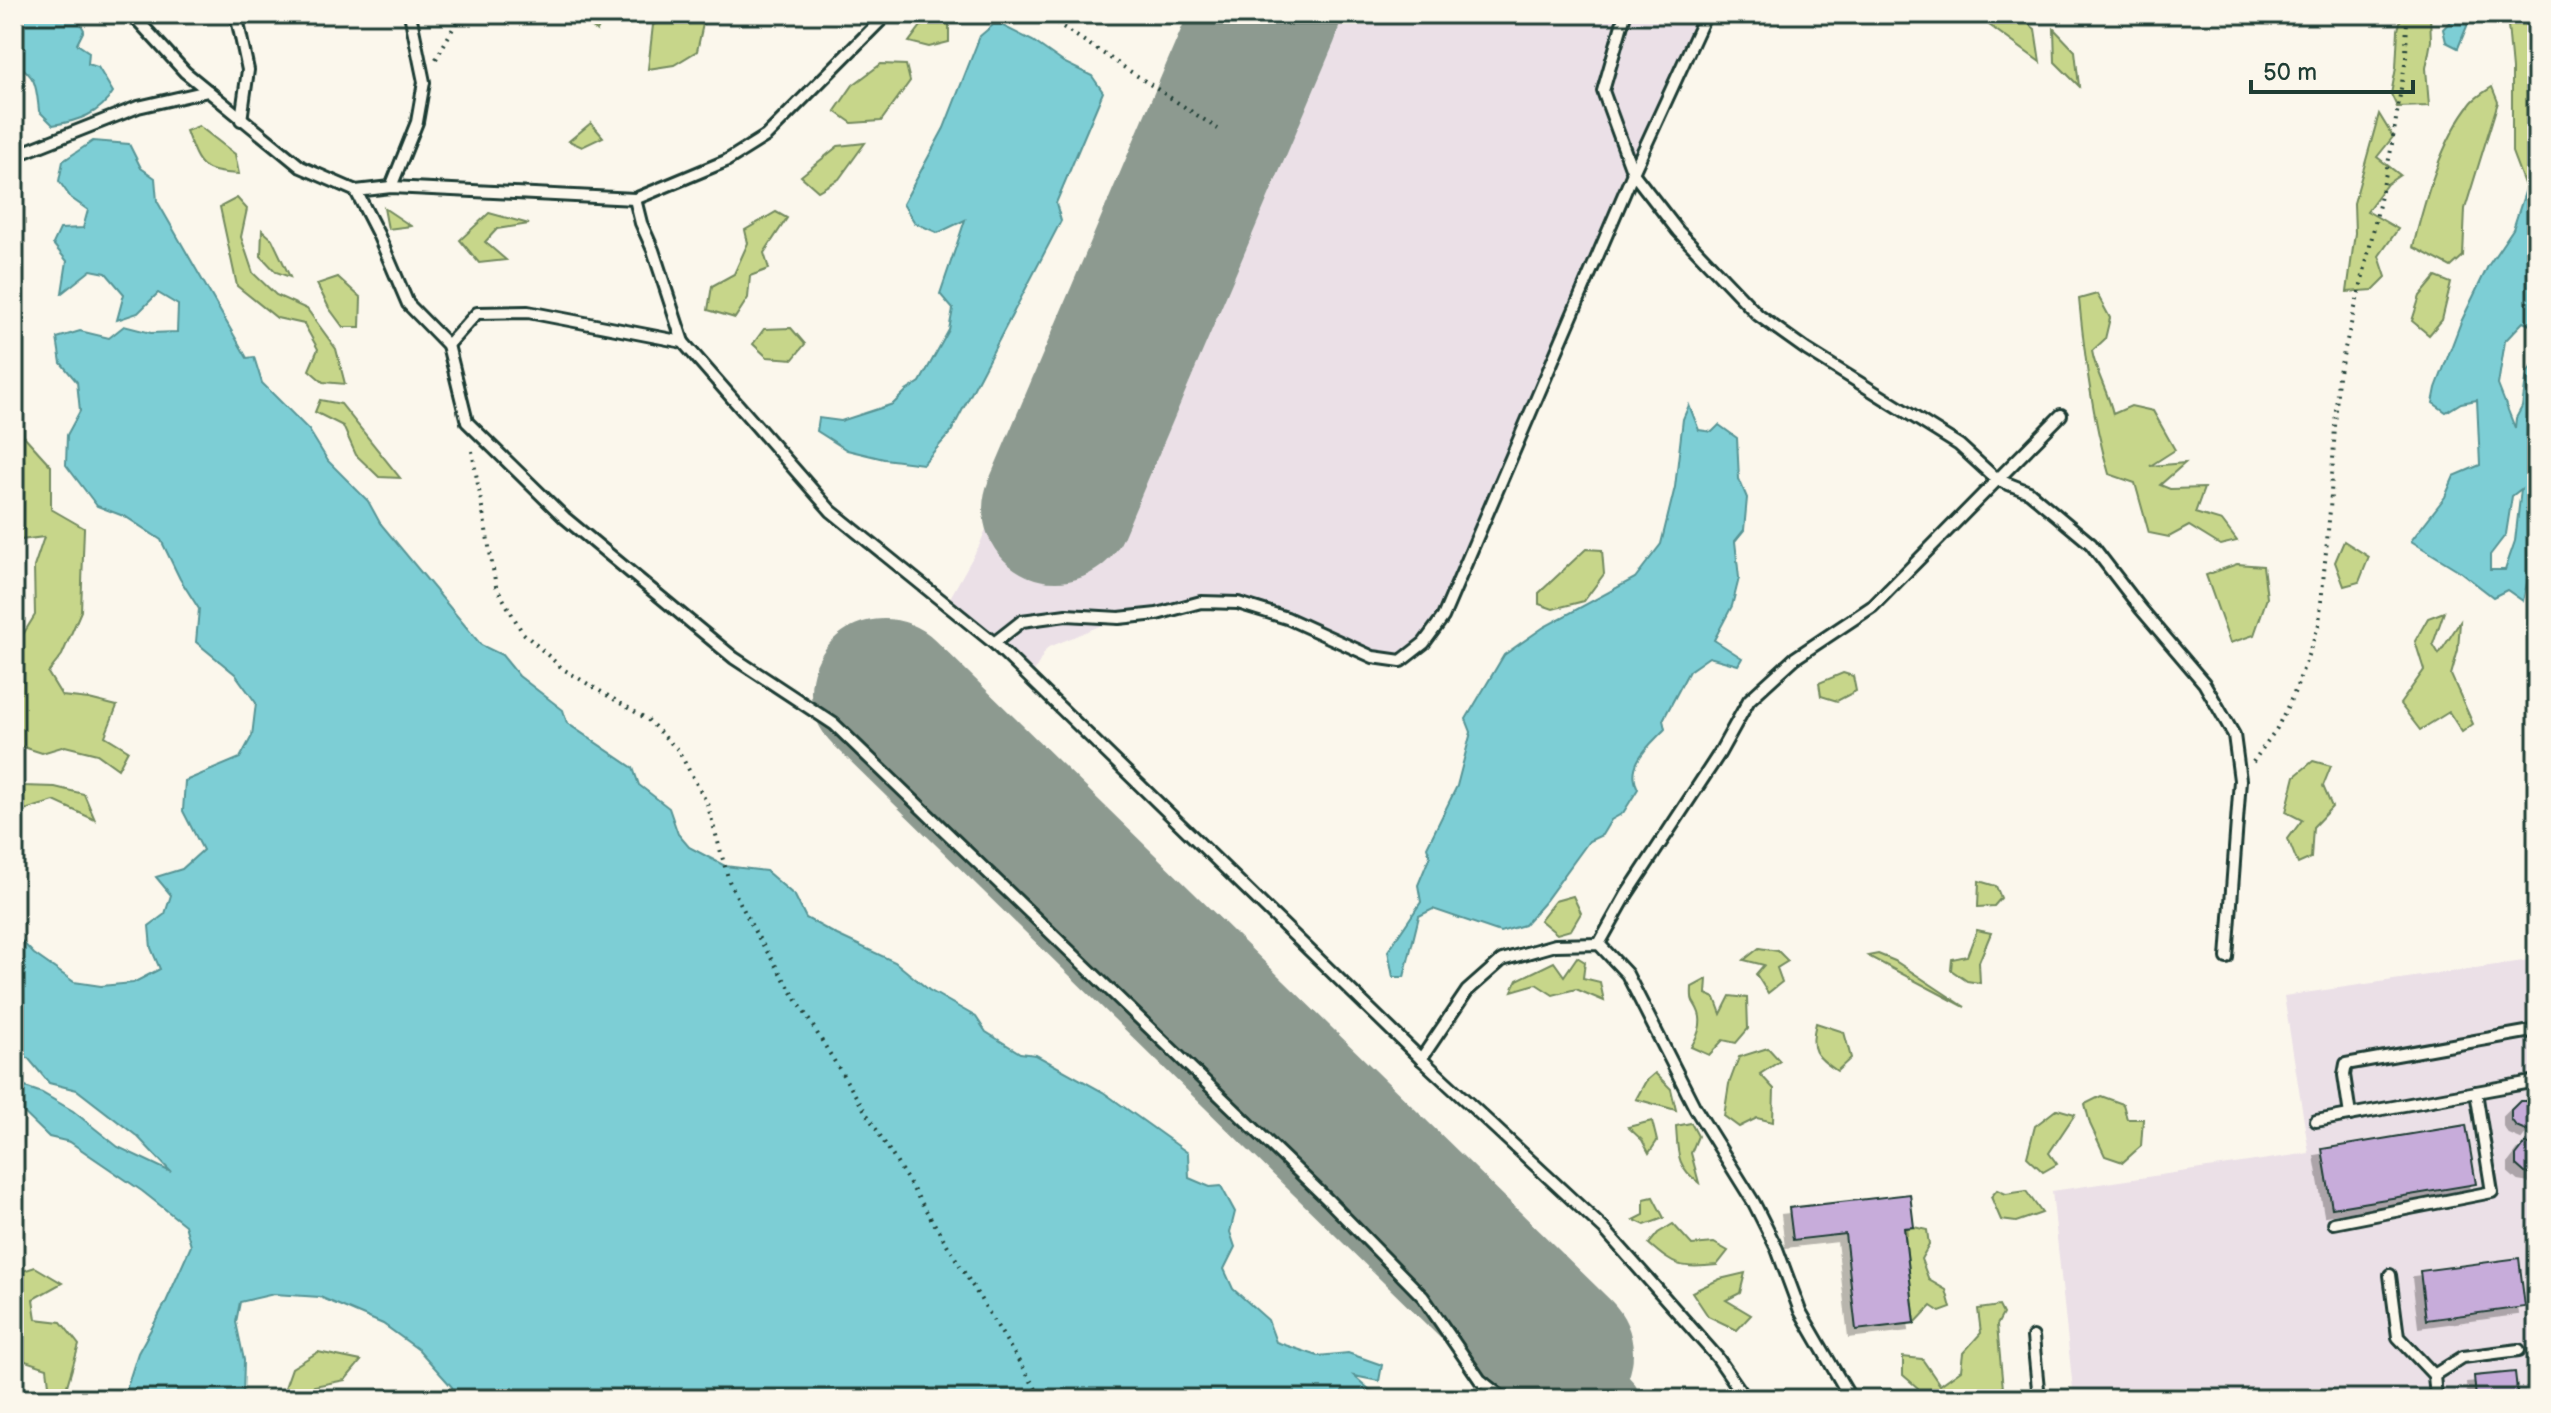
<svg xmlns="http://www.w3.org/2000/svg" width="2551" height="1413" viewBox="0 0 2551 1413" font-family="'Balsamiq Sans',sans-serif">
<style>
.built{fill:#ebe0e7}
.green{fill:#c7d68a;stroke:#738a5f;stroke-width:2}
.water{fill:#7dced5;stroke:#579495;stroke-width:2;fill-rule:evenodd}
.lines{fill:none;stroke-linecap:round;stroke-linejoin:round}
.taxiway{stroke:#8d9a90;stroke-width:58}
.runway{stroke:#8d9a90;stroke-width:146}
.building{fill:#c7acda;stroke:#1f3d34;stroke-width:2;filter:url(#shadow)}
.lane-casing{stroke:#1f3d34;stroke-width:16}
.path{stroke:#1f3d34;stroke-width:4;stroke-dasharray:2 6;stroke-linecap:butt}
.lane{stroke:#fbf7ec;stroke-width:10}
</style>
<defs>
<filter id="shadow"><feDropShadow dx="-7" dy="7" stdDeviation="0" flood-color="#0004"/></filter>
</defs>
<rect width="100%" height="100%" fill="#fbf7ec"/>
<filter id="ink" filterUnits="userSpaceOnUse"><feTurbulence type="fractalNoise" baseFrequency=".0125" numOctaves="2"/><feDisplacementMap in="SourceGraphic" scale="16" xChannelSelector="R" yChannelSelector="G"/><feConvolveMatrix kernelMatrix="1 2 1 2 8 2 1 2 1" color-interpolation-filters="sRGB"/></filter>
<g filter="url(#ink)">
<g class="built">
<path d="M1201,14H1704L1438,623L1401,661L1347,646L1238,603L1181,607L1119,618L1047,648L1030,679L946,605L979,546Z"/>
<path d="M2537,959V1399H2074L2052,1191L2309,1153L2284,996Z"/>
</g>
<g class="green">
<path d="M583,14H606L597,31L582,21Z"/>
<path d="M674,14H682L703,24L697,51L674,65L648,69L653,25Z"/>
<path d="M1974,14H2016L2035,29L2040,62Z"/>
<path d="M2402,14H2430L2431,41L2426,68L2429,106L2397,107L2391,94L2396,68L2398,30Z"/>
<path d="M2512,14H2537V189H2526L2512,152V69L2508,25Z"/>
<path d="M924,22H949V42L929,47L909,42Z"/>
<path d="M2054,29L2075,51L2079,86L2055,62Z"/>
<path d="M881,64L906,65L910,81L881,121L852,123L835,111L853,85Z"/>
<path d="M2492,87L2498,102L2465,209L2463,256L2451,267L2413,247C2425,200 2441,140 2472,102C2477,96 2486,91 2492,87Z"/>
<path d="M2379,114L2393,137L2377,157L2400,175L2387,184L2367,211L2398,229L2379,256L2386,277L2373,290L2347,292L2355,233L2354,203Z"/>
<path d="M591,123L603,137L582,147L569,141Z"/>
<path d="M199,126L235,154L239,174C200,172 199,166 186,131Z"/>
<path d="M865,143L839,179L818,191L801,176L838,146Z"/>
<path d="M237,198L247,209L241,237L253,273L276,295L307,309L336,349L345,384L323,382L309,370L318,349L304,324L277,318L237,286L220,207Z"/>
<path d="M384,208L411,226L388,229Z"/>
<path d="M776,212L787,218L764,253L769,269L750,276L748,298L735,318L708,310L712,286L734,274L748,243L745,230Z"/>
<path d="M489,213L529,224L497,229L485,242L506,260L479,263L460,240Z"/>
<path d="M262,230L272,239L290,277L276,272L261,256Z"/>
<path d="M338,277L361,298L360,327H343L329,308L317,284Z"/>
<path d="M2436,277L2451,283L2442,320L2429,335L2412,321L2420,296Z"/>
<path d="M2097,294L2110,318L2105,339L2092,351C2096,374 2108,391 2113,414L2131,406L2153,411L2175,450L2150,466L2185,463L2160,485L2170,489L2204,488L2195,513L2222,521L2237,541L2220,545L2189,526L2169,537L2149,533L2135,483L2109,474C2092,416 2085,359 2079,299Z"/>
<path d="M791,328L805,344L793,359L767,357L753,344L764,329Z"/>
<path d="M14,399H21L24,436L51,466V509L84,528L81,611L62,655L48,673L62,696L89,699L117,706L105,736L128,750L118,769L97,754L65,746L42,753L14,744V630L22,636L35,615L34,567L44,537L21,540L14,550Z"/>
<path d="M320,400L341,404L400,478L379,477L356,455L343,426L315,412Z"/>
<path d="M2344,541L2369,557L2359,582L2344,586L2335,562Z"/>
<path d="M1586,549L1602,550L1604,574L1584,601L1553,609L1539,604V593Z"/>
<path d="M2237,564L2263,566L2267,598L2254,635L2230,643L2206,575Z"/>
<path d="M2444,612L2433,644L2439,654L2460,622L2458,650L2451,675L2473,724L2462,732L2449,712L2420,730L2400,704L2424,670L2415,641L2428,618Z"/>
<path d="M1843,673L1853,676L1856,691L1837,701L1821,696L1819,683Z"/>
<path d="M2313,761L2331,766L2323,786L2332,807L2313,827L2311,858L2298,864L2288,839L2302,820L2286,812L2295,776Z"/>
<path d="M14,778L23,786L55,787L84,794L95,820L54,801L15,813Z"/>
<path d="M1979,881L1996,886L2001,898L1994,906L1978,907Z"/>
<path d="M1573,896L1581,913L1571,930L1557,934L1540,920L1555,901Z"/>
<path d="M1977,930L1991,933L1979,962L1980,983L1967,981L1951,970L1952,959L1967,956Z"/>
<path d="M1759,948L1778,951L1788,961L1777,968L1782,982L1768,993L1756,974L1764,965L1744,960Z"/>
<path d="M1878,954L1895,961L1965,1007L1868,956Z"/>
<path d="M1577,957L1585,962L1583,978L1600,982L1604,1001L1576,989L1553,995L1536,984L1512,991L1517,980L1554,962L1564,976Z"/>
<path d="M1707,979L1706,994L1715,998L1721,1014L1730,996L1747,998L1748,1029L1736,1043L1723,1040L1709,1055L1691,1047C1697,1037 1703,1025 1699,1013C1694,999 1691,1006 1692,987Z"/>
<path d="M1816,1023L1844,1032L1851,1058L1837,1071C1815,1056 1809,1050 1816,1023Z"/>
<path d="M1768,1048L1780,1061L1760,1074L1774,1089L1773,1122L1757,1118L1739,1127L1724,1116L1729,1084L1739,1057Z"/>
<path d="M1655,1073L1671,1089L1676,1110L1636,1099L1646,1081Z"/>
<path d="M2101,1096L2123,1104L2127,1119H2143L2141,1146L2123,1162L2105,1156L2090,1124L2085,1104Z"/>
<path d="M2057,1109L2075,1114L2049,1153L2057,1164L2043,1172L2027,1157L2035,1126Z"/>
<path d="M1652,1121L1657,1141L1649,1153L1642,1140L1628,1127Z"/>
<path d="M1691,1123L1698,1136L1691,1153L1699,1183C1676,1166 1678,1154 1676,1126Z"/>
<path d="M1997,1190L2006,1194L2026,1191L2042,1213L2016,1222L2001,1220L1991,1197Z"/>
<path d="M1653,1197L1664,1218L1645,1225L1634,1220L1644,1215V1199Z"/>
<path d="M1673,1224L1692,1245L1714,1243L1728,1251L1717,1265C1681,1269 1675,1267 1649,1244L1658,1233Z"/>
<path d="M1914,1227L1927,1230L1929,1245L1921,1259L1929,1280L1946,1290L1951,1308L1940,1312L1931,1306L1915,1323L1904,1228Z"/>
<path d="M35,1267L62,1283L33,1299L36,1319L61,1322L79,1345L63,1399L50,1393L47,1368L19,1359L14,1352V1274Z"/>
<path d="M1745,1273L1740,1293L1726,1300L1751,1315L1737,1330L1708,1316L1692,1292L1720,1279Z"/>
<path d="M1999,1306L2003,1314L1997,1325L2004,1399H1921L1918,1388L1903,1375V1357L1922,1359L1940,1385L1961,1370L1963,1353L1981,1333L1978,1309Z"/>
<path d="M318,1352L361,1361L345,1380L314,1386L311,1399H281L292,1368Z"/>
</g>
<g class="water">
<path d="M14,14H75L84,30L77,44L89,52L88,64L98,67L113,92C100,114 78,121 53,125L39,111C36,84 37,78 14,61Z"/>
<path d="M2457,14H2472L2458,48L2446,42L2443,29Z"/>
<path d="M993,25H1001L1033,41L1063,62L1092,76L1103,92L1056,203L1061,221L951,432L923,464L884,459L847,450L817,431L819,418L841,421L893,404L906,391L920,382L949,330L953,309L940,294L965,220L938,233L915,223L903,204L944,128L980,36Z"/>
<path d="M93,141L129,144L141,168L155,178L157,201L247,358L254,357L262,383L309,430L328,461L368,501L380,523L481,645L502,655L519,676L563,710L567,723L633,768L639,785L669,808L678,834L689,847L725,866L766,871L795,896L806,918L837,935L895,962L929,990L976,1017L986,1032L1020,1053L1036,1055L1103,1092L1188,1153L1189,1178L1210,1187L1221,1186L1235,1212L1230,1232L1235,1247L1224,1269L1233,1289L1268,1320L1276,1342L1318,1356L1348,1353L1382,1365L1379,1381L1354,1376L1370,1390L1386,1394L1394,1399H456L452,1387L419,1350L383,1324L320,1297L274,1294L240,1302L236,1322L244,1360L243,1399H123L138,1353L166,1302L191,1246L185,1225L142,1191L70,1142L49,1137L20,1109L14,1098V1083L42,1093L73,1111L118,1147L171,1172L138,1137L77,1090L49,1083L29,1059L14,1050V933L34,954L74,982L101,986L133,983L160,969L151,948L149,926L165,914L171,895L156,877L182,869L203,850L183,811L185,781L240,758L252,736L256,703L235,674L196,642L199,609L180,579L161,540L126,517L97,506L66,465L67,435L80,411L77,382L61,363L57,338L80,331L109,338L124,326L151,333L177,332L178,305L158,293L138,313L117,320L124,294L106,273L91,270L62,293L67,261L53,244L60,229L83,228L88,210L71,198L59,181L63,161Z"/>
<path d="M2526,189H2537V328L2523,322L2505,341L2498,385L2515,428L2516,418L2522,407L2527,373L2537,359V539L2523,601L2507,590L2493,597L2458,570L2411,541L2445,497L2454,476L2480,465L2477,400L2461,403L2446,412L2433,403L2436,388L2461,322L2488,266L2513,229ZM2521,489L2515,541L2505,570H2490V555L2506,534L2512,496Z"/>
<path d="M1689,405L1699,430L1712,432L1719,425L1737,438L1739,479L1747,498L1744,530L1735,541L1739,578L1732,606L1714,640L1742,658L1738,665L1709,657L1689,671L1663,720L1665,729C1649,746 1625,764 1638,789L1623,813L1611,820L1602,835L1589,841L1546,900L1524,925L1500,932L1433,909L1419,916L1404,977H1393L1388,951L1421,902L1418,885L1430,856L1427,847L1457,786L1471,732L1466,719L1504,655L1544,627L1635,578L1661,544L1675,487L1683,419Z"/>
</g>
<g class="lines">
<path class="taxiway" d="M1560,1353L1610,1399"/>
<g class="runway">
<path d="M1056,509L1267,14"/>
<path d="M884,692L1560,1353"/>
</g>
</g>
<g class="building">
<path d="M2520,1101H2529L2537,1108V1120L2528,1131L2516,1126L2511,1119V1110Z"/>
<path d="M2466,1125L2476,1184L2332,1208L2322,1149Z"/>
<path d="M2526,1143L2537,1149V1175L2525,1173L2516,1165V1156Z"/>
<path d="M1910,1194L1914,1227L1904,1228L1915,1323L1856,1330L1845,1234L1793,1240L1789,1208Z"/>
<path d="M2519,1258L2525,1307L2426,1320L2420,1271Z"/>
<path d="M2515,1372L2518,1399H2476L2474,1376Z"/>
</g>
<g class="lines">
<defs>
<g id="lane">
<path d="M132,14L185,72L301,167L356,191L391,187L635,199L726,161L766,136L887,14"/>
<path d="M236,14L248,70L241,120"/>
<path d="M1625,14L1603,91L1633,173L1678,231L1758,315L1807,350L1959,445L1996,479L2029,492L2091,544L2141,609L2204,683L2234,735L2240,780L2227,958"/>
<path d="M14,156L138,107L208,91"/>
<path d="M391,187L417,122L424,82L410,14"/>
<path d="M356,191L378,234L408,304L448,345L467,422L565,518L734,658L834,724L1327,1199L1423,1297L1480,1380L1504,1399"/>
<path d="M635,199L641,223L653,250L683,342"/>
<path d="M448,345L477,313L528,312L683,342L831,511L994,643L1421,1059L1604,1229L1717,1357L1746,1399"/>
<path d="M994,643L1022,621L1066,615L1119,618L1157,614L1201,602L1238,603L1287,618L1373,657L1401,661L1424,643L1443,617L1633,173L1706,14"/>
<path d="M1599,944L1627,894L1719,754L1749,700L1795,658L1873,606L2061,415"/>
<path d="M1421,1059L1467,991L1502,960L1555,945L1599,944L1627,974L1695,1108L1754,1203L1777,1249L1800,1311L1851,1399"/>
<path d="M2350,1115L2344,1075L2346,1064L2537,1030"/>
<path d="M2316,1121L2537,1081"/>
<path d="M2334,1223L2492,1192L2476,1092"/>
<path d="M2390,1275L2398,1337L2434,1375L2436,1399"/>
<path d="M2033,1337L2039,1399"/>
<path d="M2434,1375L2463,1357L2519,1350"/>
</g>
</defs>
<use href="#lane" class="lane-casing"/>
<g class="path">
<path d="M1043,14L1218,129"/>
<path d="M436,59L461,14"/>
<path d="M472,451L496,586L522,632L563,669L647,719L678,750L707,803L729,881L755,932L1042,1399"/>
<path d="M2253,762L2277,728L2296,689L2319,624L2330,510L2338,376L2366,264L2391,150L2406,58L2407,14"/>
</g>
<use href="#lane" class="lane"/>
</g>
</g>
<rect width="2551" height="1413" fill="none" stroke="#fbf7ec" stroke-width="48"/>
<rect x="24" y="24" width="2503" height="1365" fill="none" stroke="#1f3d34" stroke-width="3" filter="url(#ink)"/>
<path d="M2251 80v12h162v-12" fill="none" stroke="#1f3d34" stroke-width="4"/>
<text x="2263" y="80" font-size="24" fill="#1f3d34" stroke="#fbf7ec" stroke-width="6" paint-order="stroke">50 m</text>
</svg>
